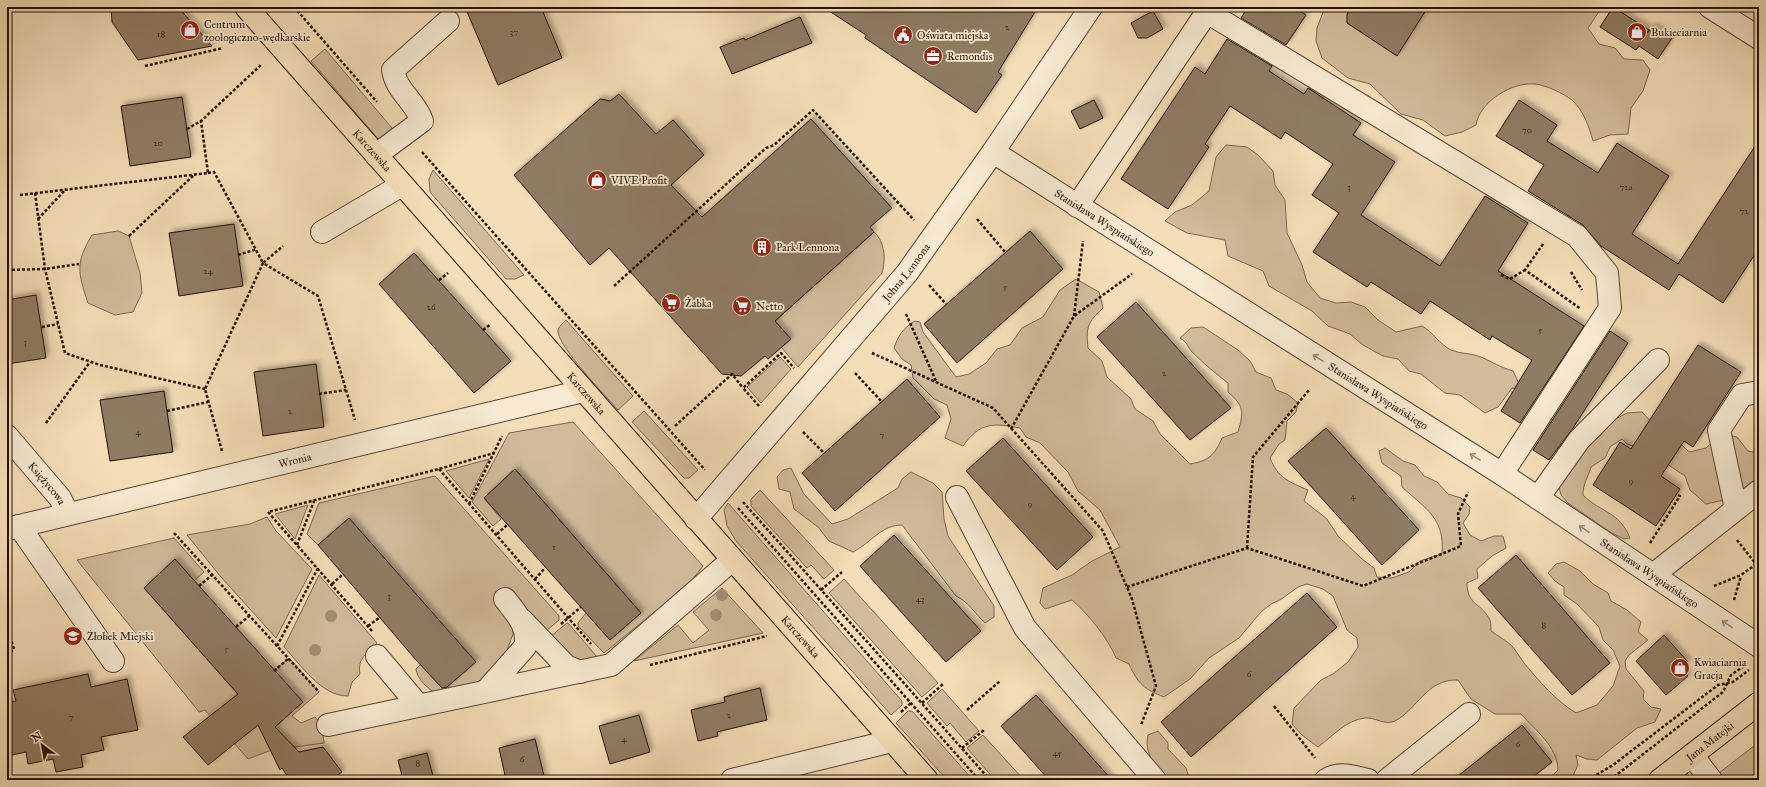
<svg xmlns="http://www.w3.org/2000/svg" width="1766" height="787" viewBox="0 0 1766 787" font-family="'IM FELL Great Primer',serif">
<style>
.green{fill:#d1bb9b;stroke:#7a6650}
.building{fill:#907c63;stroke:#241106;filter:url(#shadow)}
.lines{fill:none;stroke-linecap:round;stroke-linejoin:round}
.minor-casing{stroke:#584433;stroke-width:24}
.major-casing{stroke:#241106;stroke-width:24}
.path{stroke:#241106;stroke-width:2.5;stroke-dasharray:3 2;stroke-linecap:butt}
.minor{stroke:#f8ead2;stroke-width:22}
.major{stroke:#f4deb9;stroke-width:22}
.tree{fill:#a38e73}
.oneway{stroke:#998876}
.labels{text-anchor:middle;stroke-width:3.5;stroke-linejoin:round;paint-order:stroke}
.number-label{font-size:9px;fill:#3f2c1d}
.poi-label{font-size:11px;fill:#241106;stroke:#f8ead2;text-anchor:start}
.street-label{font-size:11px;fill:#241106;stroke:#f8ead2}
</style>
<defs>
<filter id="shadow"><feDropShadow dx="3.5" dy="-3.5" stdDeviation="2" flood-color="#0004"/></filter>
</defs>
<rect width="100%" height="100%" fill="#f4deb9"/>
<filter id="stains"><feTurbulence type="fractalNoise" baseFrequency=".005" numOctaves="4"/><feColorMatrix values="0 0 0 0 .2 0 0 0 0 .09 0 0 0 0 .02 0 0 0 .5 -.17"/></filter>
<radialGradient id="worn" r=".72"><stop offset=".6" stop-color="#630" stop-opacity="0"/><stop offset="1" stop-color="#630" stop-opacity=".3"/></radialGradient>
<g class="green">
<path d="M1325,7H1602L1588,28L1599,44L1615,48L1624,59L1643,60L1650,70L1643,91L1631,108L1628,134L1610,135L1593,141C1589,127 1584,111 1572,100C1564,94 1546,85 1535,84C1512,82 1480,101 1476,125L1462,132L1445,136L1423,120L1401,114L1370,84L1348,78L1322,58L1316,41L1317,28Z"/>
<path d="M325,49L392,128L379,140L311,61Z"/>
<path d="M1226,145L1247,147L1258,155L1273,171L1275,185L1285,200L1287,233L1302,265L1307,282L1320,298L1336,303L1351,302L1365,307L1378,320L1396,332L1422,326C1433,332 1439,344 1451,350C1460,354 1472,353 1481,357C1493,362 1499,367 1513,371L1522,390L1512,388L1498,407L1485,413L1460,395L1445,393L1421,374L1409,371L1398,359L1383,356L1363,345L1350,334L1328,326L1312,311L1269,286L1263,271L1228,256L1225,240L1187,233L1165,221L1175,212L1192,205L1209,191L1216,157Z"/>
<path d="M433,170L524,275L515,279H506L430,192L429,179Z"/>
<path d="M118,231L129,236L140,273L142,293L133,312L115,315L88,303C78,273 75,263 92,235Z"/>
<path d="M874,232C885,242 886,259 882,273L798,367L781,347L775,321Z"/>
<path d="M1076,279L1099,292L1103,308C1087,323 1086,327 1088,348L1102,361L1107,377L1131,399L1135,409L1153,421L1160,434L1190,464C1208,461 1215,455 1222,438L1238,432C1244,411 1244,406 1228,392V383C1215,373 1203,363 1192,352C1187,346 1188,343 1180,338L1191,328L1203,327L1238,350L1250,361L1256,372L1271,378L1276,390L1287,394L1298,403L1296,412L1287,421L1285,440L1279,444L1270,458C1278,478 1289,482 1308,490L1304,501L1327,519L1338,536L1362,559L1374,568L1377,577L1392,578L1409,572L1420,561L1442,554C1445,518 1426,509 1402,487L1401,476L1382,463L1379,451L1385,448L1403,461L1415,465L1424,476L1437,482L1448,494L1461,498L1470,507L1469,514L1463,523L1470,535L1481,541L1494,536H1503L1506,548L1492,556L1477,569L1478,578L1467,583C1467,604 1480,603 1489,618C1491,621 1491,627 1491,631C1498,636 1507,641 1513,647C1517,652 1520,658 1524,663C1540,682 1555,700 1576,713L1597,705L1613,686L1620,666L1613,650L1603,640L1599,627L1577,604L1564,595V587L1555,581L1548,573L1556,564L1564,562L1580,571L1593,584L1608,593L1611,601L1627,610L1641,622L1638,632L1648,640L1629,655L1625,661L1626,669L1644,691L1643,699L1651,707L1661,709L1655,722L1637,728L1597,760L1587,759L1576,755L1578,765L1571,780H1548L1558,770C1557,746 1536,731 1521,714H1495L1471,699L1458,680C1426,679 1418,709 1395,721C1385,726 1375,717 1365,718C1346,720 1333,736 1318,747L1302,735L1292,724L1294,708L1321,680L1333,674L1348,662L1358,647L1357,638L1347,630L1333,596L1323,589L1307,584L1298,587L1280,600L1271,604L1261,612L1239,638L1209,658L1190,679L1164,697C1144,689 1138,684 1129,664L1116,658C1108,638 1088,614 1072,600L1045,609L1040,603L1043,588L1072,575L1092,561L1120,547L1100,510L1078,491L1068,472L1040,443L1026,437L1020,428C993,423 980,422 963,446L945,438L951,419L947,405L934,399L913,378L911,365L902,359L894,348C898,336 903,328 915,321L920,322L923,332L956,377L969,374L986,363L997,349L1010,345L1022,328L1043,317L1060,290Z"/>
<path d="M566,320L633,396L618,410C606,396 556,345 558,330C559,326 563,323 566,320Z"/>
<path d="M780,357L791,369L761,403L747,387Z"/>
<path d="M644,411L698,470L689,478H684L632,422Z"/>
<path d="M1642,412L1656,427L1679,442L1689,452L1706,448L1721,434L1737,437L1748,451L1759,453V482L1738,497L1706,504L1690,490L1685,476L1646,450L1627,444L1622,439L1610,447L1605,458L1591,467C1588,478 1583,483 1583,495C1601,513 1619,511 1630,538L1624,539L1610,532L1568,503L1561,495L1558,483L1579,453L1601,435L1608,423L1627,413Z"/>
<path d="M573,422L703,566L689,584L604,653L578,626V623L586,613L610,640L641,613L515,469L484,498L501,519L493,526L472,502L509,433Z"/>
<path d="M489,459L469,498L446,471Z"/>
<path d="M791,468L804,494L832,524L848,519L898,488L902,479L911,472L933,483L942,492L944,519L948,536L994,606V617L985,623C973,612 971,604 956,596L902,525C881,525 871,543 853,552L829,541L818,527L794,509L790,492L779,489L777,477L783,470Z"/>
<path d="M435,476L559,616V620L546,631L508,590L513,634L506,653L486,684L437,694C428,689 417,679 416,669L421,664L444,690L475,662L349,519L318,545L307,534L319,503Z"/>
<path d="M760,490L834,570L824,579L811,565L807,568L751,506V499Z"/>
<path d="M728,503L902,701V705L891,715L736,541L727,526L724,510Z"/>
<path d="M308,505L295,539L275,514Z"/>
<path d="M267,517L276,531L312,569L276,638L221,577L187,535L250,524Z"/>
<path d="M174,538L204,572L194,581L175,559L144,588L270,731L303,702L274,671L289,658L319,692L292,716L301,723L315,717L322,726L324,743L295,747L290,743L248,759L205,710L199,712L77,560Z"/>
<path d="M319,575L377,643C368,654 357,657 360,674L352,682L348,696C321,696 301,665 284,647Z"/>
<path d="M844,579L938,683L922,697L829,593Z"/>
<path d="M722,588L763,633L634,661L678,625L693,643L709,630L693,612Z"/>
<path d="M567,623L569,624L597,657L577,662L551,636Z"/>
<path d="M942,689L979,731L966,742L950,723L947,726L927,703Z"/>
<path d="M908,711H912L973,780H947L896,723Z"/>
<path d="M1158,731L1168,743V749L1186,768L1190,780H1165C1155,764 1144,754 1148,735Z"/>
<path d="M983,735L1024,780H995L967,748Z"/>
<path d="M1759,742V773L1754,777L1757,780H1724L1719,773Z"/>
</g>
<g class="building">
<path d="M111,7H178L212,46L138,60L112,22Z"/>
<path d="M465,7H541L562,58L498,85Z"/>
<path d="M823,7H1038L998,72L1002,75L976,113L865,38L866,35Z"/>
<path d="M1248,7H1293L1306,15L1286,45L1241,18Z"/>
<path d="M1352,7H1428L1397,56L1347,23V14Z"/>
<path d="M1613,7L1649,30L1647,33L1653,26L1672,38L1658,59L1639,46L1636,50L1600,27Z"/>
<path d="M1153,11L1163,29L1147,38H1138L1131,23Z"/>
<path d="M800,17L812,43L732,74L720,47L744,38L745,40Z"/>
<path d="M1227,39L1272,66L1269,71L1304,94L1308,88L1361,123L1353,135L1395,162L1361,215L1440,266L1485,196L1528,223L1498,271L1584,326L1520,423L1501,411L1532,360L1492,336L1490,340L1430,301L1421,314L1371,282L1367,287L1313,252L1339,213L1312,195L1333,164L1285,132L1281,139L1230,106L1205,144L1209,147L1168,209L1121,179L1195,67L1205,74Z"/>
<path d="M619,94L656,134L673,120L704,155L671,185L702,217L811,119L892,208L870,227L874,232L775,321L791,339L768,359L765,356L741,376L722,374L609,248L590,265L514,175L600,99L610,101Z"/>
<path d="M182,97L191,157L130,166L121,106Z"/>
<path d="M1094,100L1103,118L1080,129L1071,111Z"/>
<path d="M1519,100L1557,125L1547,141L1598,173L1617,143L1669,176L1632,234L1678,264L1759,140V248L1723,303L1679,274L1669,290L1601,246L1583,225L1528,191L1544,165L1496,136Z"/>
<path d="M234,224L243,286L179,296L169,233Z"/>
<path d="M1030,231L1063,269L957,363L924,324Z"/>
<path d="M414,253L511,361L474,393L379,284Z"/>
<path d="M36,295L46,358L7,364V300Z"/>
<path d="M1136,302L1231,408L1190,440L1097,337Z"/>
<path d="M1610,331L1628,343L1573,428L1549,460L1533,450Z"/>
<path d="M1698,345L1741,372L1693,447L1684,441L1661,476L1680,489L1656,526L1593,485L1620,442L1631,449Z"/>
<path d="M316,364L324,427L263,436L254,372Z"/>
<path d="M907,379L940,417L835,511L802,473Z"/>
<path d="M164,391L173,452L110,461L100,400Z"/>
<path d="M1326,428L1419,530L1382,565L1288,461Z"/>
<path d="M1003,438L1093,537L1057,570L966,471Z"/>
<path d="M515,469L641,613L610,640L484,498Z"/>
<path d="M349,518L476,662L447,687L442,688L416,660L318,545Z"/>
<path d="M894,535L981,631L946,662L860,566Z"/>
<path d="M1516,555L1610,663L1572,695L1478,588Z"/>
<path d="M175,559L303,702L275,727L299,752L323,747L342,772L330,780H290L282,768L280,770L258,725L208,765L183,737L238,694L144,588Z"/>
<path d="M1307,593L1337,627L1191,757L1161,722Z"/>
<path d="M1664,635L1688,662L1681,668L1688,676L1666,695L1636,661Z"/>
<path d="M88,674L91,687L127,679L138,730L101,737L104,750L81,755L83,767L56,772L53,759L28,764L26,752L7,756V703L16,701L13,690Z"/>
<path d="M760,688L767,720L717,732L718,736L698,741L691,710L725,702L724,697Z"/>
<path d="M1036,695L1112,780H1049L1001,726Z"/>
<path d="M639,715L650,752L610,764L599,726Z"/>
<path d="M1522,725L1552,762L1529,780H1453Z"/>
<path d="M535,739L545,780H506L499,748Z"/>
<path d="M427,753L434,780H403L398,760Z"/>
</g>
<g class="lines">
<defs>
<g id="minor">
<path d="M1710,7L1759,38"/>
<path id="s1" d="M993,152L1502,474L1759,646"/>
<path d="M376,155L422,121C416,102 396,91 393,70L448,21"/>
<path d="M1077,206L1207,12L1577,236L1607,273L1610,308L1502,474"/>
<path d="M322,232L402,185"/>
<path id="s2" d="M7,436L60,498L68,514"/>
<path d="M957,497L1025,628L1155,780"/>
<path d="M1538,498L1579,440L1658,360"/>
<path d="M1736,509L1719,430L1742,395L1759,392"/>
<path id="s3" d="M696,519L907,273L993,152L1091,7"/>
<path d="M19,526L113,661"/>
<path id="s4" d="M7,529L583,391"/>
<path d="M1653,575L1759,491"/>
<path d="M522,620L566,666L580,672"/>
<path d="M377,656L418,705"/>
<path d="M486,691L525,647C530,628 516,613 505,599"/>
<path d="M328,725L611,665L732,560"/>
<path d="M1692,755L1711,780"/>
<path d="M732,780L892,741"/>
<path d="M1326,780C1339,771 1354,777 1368,780"/>
<path d="M1387,780L1469,714"/>
</g>
<g id="major">
<path id="s5" d="M246,7L927,780"/>
<path id="s6" d="M1660,780L1759,703"/>
</g>
</defs>
<use href="#minor" class="minor-casing"/>
<use href="#major" class="major-casing"/>
<g class="path">
<path d="M294,7L377,102"/>
<path d="M145,66L223,48"/>
<path d="M187,129L201,121L262,64"/>
<path d="M422,152C516,259 611,364 705,470"/>
<path d="M208,173L214,172L263,263L283,246"/>
<path d="M35,193L45,269L65,353L100,365L205,389"/>
<path d="M20,195L208,173L201,121"/>
<path d="M38,219L66,189"/>
<path d="M977,219L1005,252"/>
<path d="M129,236L195,174"/>
<path d="M1543,244L1525,270L1581,309"/>
<path d="M238,255L257,249"/>
<path d="M7,270L45,269L79,264"/>
<path d="M1571,272L1582,290"/>
<path d="M1501,275L1510,279L1525,270"/>
<path d="M439,280L448,273"/>
<path d="M929,285L946,304"/>
<path d="M614,286L766,148L774,145L813,110L914,220"/>
<path d="M906,314L936,381"/>
<path d="M1074,316L1083,241"/>
<path d="M42,327L58,324"/>
<path d="M483,330L491,324"/>
<path d="M872,353L993,408L1103,531L1132,599L1156,686L1141,725"/>
<path d="M855,373L882,402"/>
<path d="M319,394L346,390"/>
<path d="M759,406L743,388L781,353L794,368"/>
<path d="M167,411L208,402"/>
<path d="M46,423L90,362"/>
<path d="M675,426L732,374L743,388"/>
<path d="M1011,429L1074,316L1132,274"/>
<path d="M803,432L824,453"/>
<path d="M222,451L205,389L263,263L318,296L355,420"/>
<path d="M439,469L591,644"/>
<path d="M743,502L990,780"/>
<path d="M469,504L502,436"/>
<path d="M738,508L979,780"/>
<path d="M174,533L319,692"/>
<path d="M497,534L507,525"/>
<path d="M1737,540L1759,568"/>
<path d="M1650,543L1680,496L1676,494"/>
<path d="M297,545L314,501"/>
<path d="M1247,548L1253,457L1309,390"/>
<path d="M535,579L545,568"/>
<path d="M332,584L342,575"/>
<path d="M199,586L212,575"/>
<path d="M1714,586L1741,575L1759,562"/>
<path d="M1127,587L1247,548L1363,586L1461,546L1458,514L1468,492"/>
<path d="M821,590L842,572"/>
<path d="M1734,600L1741,576"/>
<path d="M561,624L581,607"/>
<path d="M368,626L379,618"/>
<path d="M7,627L14,649L7,656"/>
<path d="M236,627L249,616"/>
<path d="M372,631L268,512L439,469L494,453"/>
<path d="M277,646L318,568"/>
<path d="M650,665L767,636"/>
<path d="M274,671L289,658"/>
<path d="M922,703L943,684"/>
<path d="M1274,706L1315,758"/>
<path d="M967,710L1000,681"/>
<path d="M901,712L911,703"/>
<path d="M962,748L984,730"/>
<path d="M1588,780L1613,765L1718,685L1733,682L1749,670"/>
<path d="M1610,780L1723,692L1731,675L1744,666"/>
</g>
<use href="#minor" class="minor"/>
<use href="#major" class="major"/>
</g>
<g class="tree">
<circle cx="722" cy="595" r="6"/>
<circle cx="716" cy="615" r="6"/>
<circle cx="331" cy="616" r="6"/>
<circle cx="315" cy="650" r="6"/>
</g>
<defs><path id="oneway-shaft" d="M-6 0H5M1.5-3L5.5 0L1.5 3" fill="none" stroke-width="1.6" stroke-linecap="round" stroke-linejoin="round"/></defs>
<g class="oneway">
<use href="#oneway-shaft" transform="translate(1318 358) rotate(-148)"/>
<use href="#oneway-shaft" transform="translate(1475 457) rotate(-148)"/>
<use href="#oneway-shaft" transform="translate(1584 529) rotate(-146)"/>
<use href="#oneway-shaft" transform="translate(1727 624) rotate(-146)"/>
</g>
<defs>
<symbol id="shop-disc" viewBox="-11 -11 22 22"><circle r="9.5" fill="#8f2418" stroke="#f8ead2"/><path d="M-5-2.5h2.3a2.7 3.5 0 0 1 5.4 0H5L5.5 6h-11ZM-1.5-2.5h3a1.5 2.3 0 0 0-3 0Z" fill="#fff"/></symbol>
<symbol id="civic-disc" viewBox="-11 -11 22 22"><circle r="9.5" fill="#8f2418" stroke="#f8ead2"/><path d="M-.6-6.5H3V-4.5H.6V-3L4-1V1h2V6H-6V1h2V-1L-.6-3ZM-1.2 2.5V6h2.4V2.5Z" fill="#fff"/></symbol>
<symbol id="office-disc" viewBox="-11 -11 22 22"><circle r="9.5" fill="#8f2418" stroke="#f8ead2"/><path d="M-6-3h4V-5.5h4V-3h4V5H-6ZM-1-4.5V-3h2v-1.5ZM-6 0V1H6V0Z" fill="#fff"/></symbol>
<symbol id="building-disc" viewBox="-11 -11 22 22"><circle r="9.5" fill="#8f2418" stroke="#f8ead2"/><path d="M-4-6H4V6H1V3H-1V6H-4ZM-2.5-4.3h1.7v1.8h-1.7ZM.8-4.3h1.7v1.8H.8ZM-2.5-1h1.7V.8h-1.7ZM.8-1h1.7V.8H.8Z" fill="#fff"/></symbol>
<symbol id="supermarket-disc" viewBox="-11 -11 22 22"><circle r="9.5" fill="#8f2418" stroke="#f8ead2"/><path d="M-6-5.5h2.5l.6 2H6L4.5 2H-2.5L-4.4-4H-6ZM-1.5 3.2a1.3 1.3 0 1 0 .1 0ZM3 3.2a1.3 1.3 0 1 0 .1 0Z" fill="#fff"/></symbol>
<symbol id="school-disc" viewBox="-11 -11 22 22"><circle r="9.5" fill="#8f2418" stroke="#f8ead2"/><path d="M0-5L7-2L0 1L-7-2ZM-4 1L0 2.5L4 1V4Q0 6-4 4Z" fill="#fff"/></symbol>
</defs>
<g fill-rule="evenodd">
<use href="#shop-disc" x="179" y="19" width="22" height="22"/>
<use href="#shop-disc" x="1626" y="21" width="22" height="22"/>
<use href="#civic-disc" x="892" y="24" width="22" height="22"/>
<use href="#office-disc" x="922" y="45" width="22" height="22"/>
<use href="#shop-disc" x="586" y="169" width="22" height="22"/>
<use href="#building-disc" x="751" y="236" width="22" height="22"/>
<use href="#supermarket-disc" x="660" y="292" width="22" height="22"/>
<use href="#supermarket-disc" x="731" y="295" width="22" height="22"/>
<use href="#school-disc" x="62" y="625" width="22" height="22"/>
<use href="#shop-disc" x="1669" y="657" width="22" height="22"/>
</g>
<g class="labels">
<g class="number-label">
<text x="1007" y="30">2</text>
<text x="514" y="35">37</text>
<text x="161" y="37">18</text>
<text x="1527" y="133">70</text>
<text x="158" y="146">20</text>
<text x="1349" y="190">3</text>
<text x="1626" y="190">72a</text>
<text x="1744" y="214">72</text>
<text x="208" y="274">24</text>
<text x="1005" y="290">5</text>
<text x="431" y="310">26</text>
<text x="1540" y="333">5</text>
<text x="25" y="345">3</text>
<text x="1164" y="376">2</text>
<text x="290" y="414">2</text>
<text x="138" y="435">4</text>
<text x="882" y="438">7</text>
<text x="1631" y="484">9</text>
<text x="1353" y="499">4</text>
<text x="1030" y="507">9</text>
<text x="554" y="550">1</text>
<text x="389" y="599">3</text>
<text x="920" y="602">43</text>
<text x="1544" y="628">8</text>
<text x="226" y="652">5</text>
<text x="1249" y="677">6</text>
<text x="729" y="718">2</text>
<text x="71" y="720">7</text>
<text x="624" y="742">4</text>
<text x="1518" y="747">6</text>
<text x="1057" y="756">45</text>
<text x="522" y="762">6</text>
<text x="418" y="766">8</text>
</g>
<g class="poi-label">
<text x="204" y="28">Centrum<tspan x="204" dy="13">zoologiczno-wędkarskie</tspan></text>
<text x="1651" y="36">Bukieciarnia</text>
<text x="917" y="39">Oświata miejska</text>
<text x="947" y="60">Remondis</text>
<text x="611" y="184">VIVE Profit</text>
<text x="776" y="251">Park Lennona</text>
<text x="685" y="307">Żabka</text>
<text x="756" y="310">Netto</text>
<text x="87" y="640">Żłobek Miejski</text>
<text x="1694" y="666">Kwiaciarnia<tspan x="1694" dy="13">Gracja</tspan></text>
</g>
<g class="street-label">
<text dy="4" stroke="none"><textPath href="#s5" startOffset="191">Karczewska</textPath></text>
<text dy="4" stroke="none"><textPath href="#s1" startOffset="132">Stanisława Wyspiańskiego</textPath></text>
<text dy="4" stroke="none"><textPath href="#s3" startOffset="324">Johna Lennona</textPath></text>
<text dy="4" stroke="none"><textPath href="#s5" startOffset="515">Karczewska</textPath></text>
<text dy="4" stroke="none"><textPath href="#s1" startOffset="456">Stanisława Wyspiańskiego</textPath></text>
<text dy="4" stroke="none"><textPath href="#s4" startOffset="296">Wronia</textPath></text>
<text dy="4" stroke="none"><textPath href="#s2" startOffset="62">Księżycowa</textPath></text>
<text dy="4" stroke="none"><textPath href="#s1" startOffset="780">Stanisława Wyspiańskiego</textPath></text>
<text dy="4" stroke="none"><textPath href="#s5" startOffset="839">Karczewska</textPath></text>
<text dy="4" stroke="none"><textPath href="#s6" startOffset="63">Jana Matejki</textPath></text>
</g>
</g>
<rect width="1766" height="787" fill="none" stroke="#f4deb9" stroke-width="24"/>
<rect x="8" y="8" width="1750" height="771" fill="none" stroke="#241106" stroke-width="2"/>
<rect x="12" y="12" width="1742" height="763" fill="none" stroke="#241106"/>
<g transform="translate(42 745) rotate(328)" stroke="#f8ead2" stroke-width="3" paint-order="stroke">
<path d="M0-3L7 15L0 10L-7 15Z" fill="#241106"/>
<text y="-6" font-size="11" font-weight="bold" text-anchor="middle" fill="#241106">N</text>
</g>
<rect width="100%" height="100%" filter="url(#stains)"/>
<rect width="100%" height="100%" fill="url(#worn)"/>
</svg>
